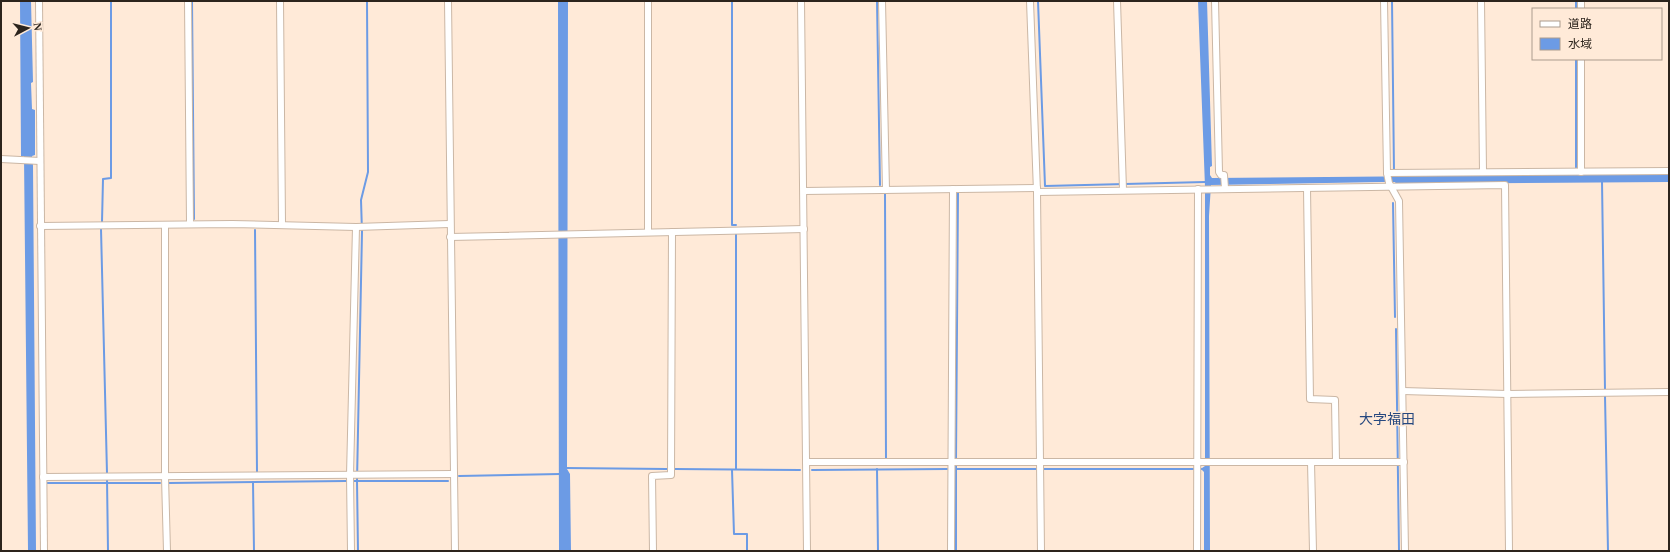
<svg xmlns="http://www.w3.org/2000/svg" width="1670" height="552" viewBox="0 0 1670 552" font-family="'Times New Roman','Noto Sans JP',serif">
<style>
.water{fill:#6c9be5}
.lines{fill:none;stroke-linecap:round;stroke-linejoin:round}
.stream{stroke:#6c9be5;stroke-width:2}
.minor-casing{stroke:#cbb7a5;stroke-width:8}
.minor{stroke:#fff;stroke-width:6}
.labels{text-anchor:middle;stroke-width:3;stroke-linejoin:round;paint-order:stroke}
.quarter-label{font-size:14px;fill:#26487f;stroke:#ffead8}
</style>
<rect width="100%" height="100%" fill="#ffead8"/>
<g class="water">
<path d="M20,1H31L33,82L31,83L32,109L35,110V155L32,156L33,166L36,551H28L24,156H21Z"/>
<path d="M558,1H568L567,469L570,474L571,551H559Z"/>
<path d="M1198,1H1207L1212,166L1210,167V175L1212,178L1669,174V182L1396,184L1395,182H1382L1211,185L1209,216L1210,551H1204V472L1202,470H1192V468H1202L1205,466V187Z"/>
</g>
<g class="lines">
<g class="stream">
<path d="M192,1L194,219"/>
<path d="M732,1V225H736"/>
<path d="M877,1L880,185"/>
<path d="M1038,1L1045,186L1205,182"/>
<path d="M1392,1L1394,172"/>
<path d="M1576,1V9"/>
<path d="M1576,59V170"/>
<path d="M1602,181L1605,390"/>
<path d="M885,194L886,459"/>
<path d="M1393,203L1395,317"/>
<path d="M102,222L103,179L111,178V1"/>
<path d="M101,229L107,473"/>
<path d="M255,230L257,472"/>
<path d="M1396,329L1399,551"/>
<path d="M1605,396L1608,551"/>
<path d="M956,459L958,193"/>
<path d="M565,468L667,469"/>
<path d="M675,469L800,470"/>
<path d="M736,469V234"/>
<path d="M877,469L878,551"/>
<path d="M956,469H1036"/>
<path d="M1044,469H1195"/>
<path d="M732,470L734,534H747V551"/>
<path d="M812,470L947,469"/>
<path d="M459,476L560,474"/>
<path d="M107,479L108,551"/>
<path d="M353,481H448"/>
<path d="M253,482L254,551"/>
<path d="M47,483H160"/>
<path d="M169,483L346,481"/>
<path d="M358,551L357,481L362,232L361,200L368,172L367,1"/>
<path d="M956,551V466"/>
</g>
<defs>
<g id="minor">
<path d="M39,1L44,551"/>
<path d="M188,1L190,224"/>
<path d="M280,1L282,224"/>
<path d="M448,1L455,551"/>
<path d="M648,1V232"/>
<path d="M801,1L807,551"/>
<path d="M882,1L886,190"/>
<path d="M1030,1L1037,192L1041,551"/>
<path d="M1117,1L1123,190"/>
<path d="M1215,1L1219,172L1221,175H1224L1225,188"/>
<path d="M1384,1L1387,173L1389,183L1399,201L1405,551"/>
<path d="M1481,1L1483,172"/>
<path d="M1581,1V9"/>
<path d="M1581,59V172"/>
<path d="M1,159L40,161"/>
<path d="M1387,173L1669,171"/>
<path d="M1307,188L1310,399L1335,400L1336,462"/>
<path d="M804,191L1037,188"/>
<path d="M1037,192L1505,185L1509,551"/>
<path d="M40,226L232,224L356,227L449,224"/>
<path d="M165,226V477L167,551"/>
<path d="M450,237L804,229"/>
<path d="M1403,391L1507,394L1669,392"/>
<path d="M806,462H1404"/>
<path d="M1311,462L1313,551"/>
<path d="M43,477L453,474"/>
<path d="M351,551L350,475L356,227"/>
<path d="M653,551L652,476L671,475L672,232"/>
<path d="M951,551L953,189"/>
<path d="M1197,551L1198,189"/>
</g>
</defs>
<use href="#minor" class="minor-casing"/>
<use href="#minor" class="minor"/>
</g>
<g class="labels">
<g class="quarter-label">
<text x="1387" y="424">大字福田</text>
</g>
</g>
<rect width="1670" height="552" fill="none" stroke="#2c241d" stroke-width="4"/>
<rect x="1532" y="8" width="130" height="52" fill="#ffead8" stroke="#ab9b8d"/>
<rect x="1540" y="21" width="20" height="6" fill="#ffffff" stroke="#ab9b8d"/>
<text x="1568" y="28" font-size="12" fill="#2c241d">道路</text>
<rect x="1540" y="38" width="20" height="12" fill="#6c9be5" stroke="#ab9b8d"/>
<text x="1568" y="48" font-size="12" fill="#2c241d">水域</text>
<g transform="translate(28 28) rotate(83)" stroke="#ffead8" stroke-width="3" paint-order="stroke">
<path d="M0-3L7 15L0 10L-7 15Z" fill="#2c241d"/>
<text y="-6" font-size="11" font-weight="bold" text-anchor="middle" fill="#2c241d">N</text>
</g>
</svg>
